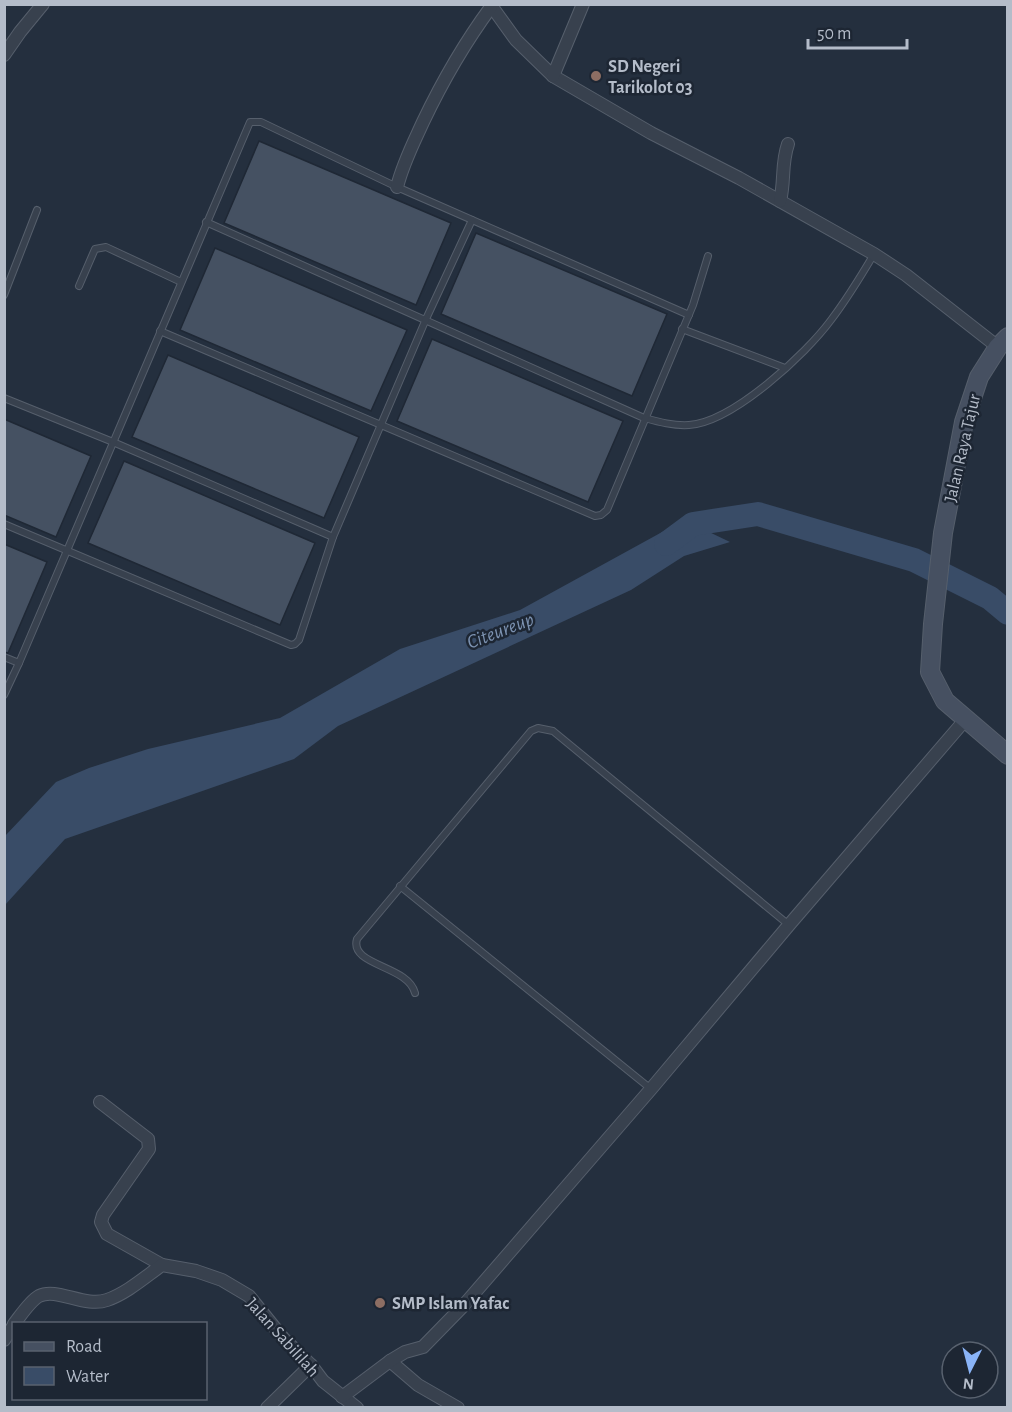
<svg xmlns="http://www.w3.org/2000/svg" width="1012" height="1412" viewBox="0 0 1012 1412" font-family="'Alegreya Sans',sans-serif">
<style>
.water{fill:#394c67}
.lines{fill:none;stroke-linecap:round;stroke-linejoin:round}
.river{stroke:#394c67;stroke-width:24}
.building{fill:#455162;stroke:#1f2835;stroke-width:1.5}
.service-casing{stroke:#565f6c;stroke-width:8}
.minor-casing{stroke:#565f6c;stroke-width:14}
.secondary-casing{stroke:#565f6c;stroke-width:20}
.service{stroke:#38414e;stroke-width:6}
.minor{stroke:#38414e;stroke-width:12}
.secondary{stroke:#465061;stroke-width:18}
.education-dot{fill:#8d6e63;stroke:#1d2633;stroke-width:2}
.labels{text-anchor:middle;stroke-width:5;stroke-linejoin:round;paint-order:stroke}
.poi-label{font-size:18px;font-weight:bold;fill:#b4bcc9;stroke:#1d2633;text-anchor:start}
.street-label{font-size:18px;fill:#b4bcc9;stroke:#1d2633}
.water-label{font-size:20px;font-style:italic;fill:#7c92b1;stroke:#1d2633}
</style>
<rect width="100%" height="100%" fill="#242f3e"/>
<path class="water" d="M684,520L730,542L684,556L631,590L338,726L294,759L65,839L5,905V836L56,782L89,768L148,749L280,718L400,649L520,610Z"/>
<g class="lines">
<path class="river" d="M666,544L693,524L758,514L914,560L990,598L1008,613"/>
</g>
<g class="building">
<path d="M259,141L451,223L416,305L224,223Z"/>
<path d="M476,233L667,314L632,396L441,314Z"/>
<path d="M215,248L407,330L371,411L180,330Z"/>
<path d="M432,339L623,421L588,502L397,421Z"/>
<path d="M168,355L359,437L324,518L132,437Z"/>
<path d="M4,419L91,456L56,537L4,515Z"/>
<path d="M124,461L315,543L280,625L88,543Z"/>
<path d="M4,544L47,562L8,653L4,652Z"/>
</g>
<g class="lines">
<defs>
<g id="service">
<path d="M206,222L644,418C659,422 674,426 689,425C733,422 806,354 831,320C847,299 861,276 874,254"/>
<path d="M79,286L95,249L106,247L181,282"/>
<path d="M4,295L37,210"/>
<path d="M682,329L785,368"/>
<path d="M160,331L595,516L601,515L607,510L693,305L708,256"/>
<path d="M4,398L113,442L333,537L426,319L472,220"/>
<path d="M4,524L291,645L295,644L299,640L333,537"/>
<path d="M4,657L19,663L250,122H261L397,187L689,315"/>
<path d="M4,695L19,663"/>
<path d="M400,886L651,1089"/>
<path d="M415,993C408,965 349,966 357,939L531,731L538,728L553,731L789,925"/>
</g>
<g id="minor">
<path d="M490,4L516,40L553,76L651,133L739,178L874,254L906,275L998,347"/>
<path d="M4,55L20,32L43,4"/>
<path d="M553,76L583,4"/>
<path d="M397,187C403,163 413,144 423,122C443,80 463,45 491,7"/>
<path d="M780,201C785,181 781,164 788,144"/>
<path d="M100,1102L148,1139L149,1149L103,1215L101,1222L107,1234L162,1265"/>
<path d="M14,1324C21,1315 30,1301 39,1296C57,1287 85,1308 107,1300C127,1293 145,1277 162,1265L196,1271L222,1280L249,1296L283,1338L311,1365L323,1381L357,1408"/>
<path d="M4,1340L14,1325"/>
<path d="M390,1361L418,1385L458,1408"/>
<path d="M342,1397L390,1361L405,1352L423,1347L464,1305L651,1089L789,925L965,720"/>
<path d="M267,1408L311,1365"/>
</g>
<path id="secondary" d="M1008,337L998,347L979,377L964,422L943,533L933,624L930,672L945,701L1008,755"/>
</defs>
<use href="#service" class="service-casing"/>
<use href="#minor" class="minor-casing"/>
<use href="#secondary" class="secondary-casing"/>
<use href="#service" class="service"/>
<use href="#minor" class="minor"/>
<use href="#secondary" class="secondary"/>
</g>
<g class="education-dot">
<circle cx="596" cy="76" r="6"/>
<circle cx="380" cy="1303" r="6"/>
</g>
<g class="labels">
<g class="poi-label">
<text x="608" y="72">SD Negeri<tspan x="608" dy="21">Tarikolot 03</tspan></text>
<text x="392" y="1309">SMP Islam Yafac</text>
</g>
<g class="street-label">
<text transform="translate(962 448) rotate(-77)" y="6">Jalan Raya Tajur</text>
<text transform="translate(283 1337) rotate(48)" y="6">Jalan Sabililah</text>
</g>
<g class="water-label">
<text transform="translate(500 630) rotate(-21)" y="7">Citeureup</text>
</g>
</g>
<rect width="1012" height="1412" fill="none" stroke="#b4bcc9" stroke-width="12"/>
<rect x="12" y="1322" width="195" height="78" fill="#1d2633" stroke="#59626f" stroke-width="1.5"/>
<rect x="24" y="1342" width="30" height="9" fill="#465061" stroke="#59626f" stroke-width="1.5"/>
<text x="66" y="1352" font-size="18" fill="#b4bcc9">Road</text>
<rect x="24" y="1367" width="30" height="18" fill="#394c67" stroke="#59626f" stroke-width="1.5"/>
<text x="66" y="1382" font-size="18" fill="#b4bcc9">Water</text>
<g transform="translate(970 1370) rotate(186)"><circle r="28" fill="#1d2633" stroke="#59626f" stroke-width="1.5"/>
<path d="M0-4.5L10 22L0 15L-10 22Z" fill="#8ab4f8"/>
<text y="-9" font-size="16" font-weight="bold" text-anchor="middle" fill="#b4bcc9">N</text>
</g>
<path d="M808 39v9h99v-9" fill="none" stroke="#b4bcc9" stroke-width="3"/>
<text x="817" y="39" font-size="18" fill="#b4bcc9" stroke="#1d2633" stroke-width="4.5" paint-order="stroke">50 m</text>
</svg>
